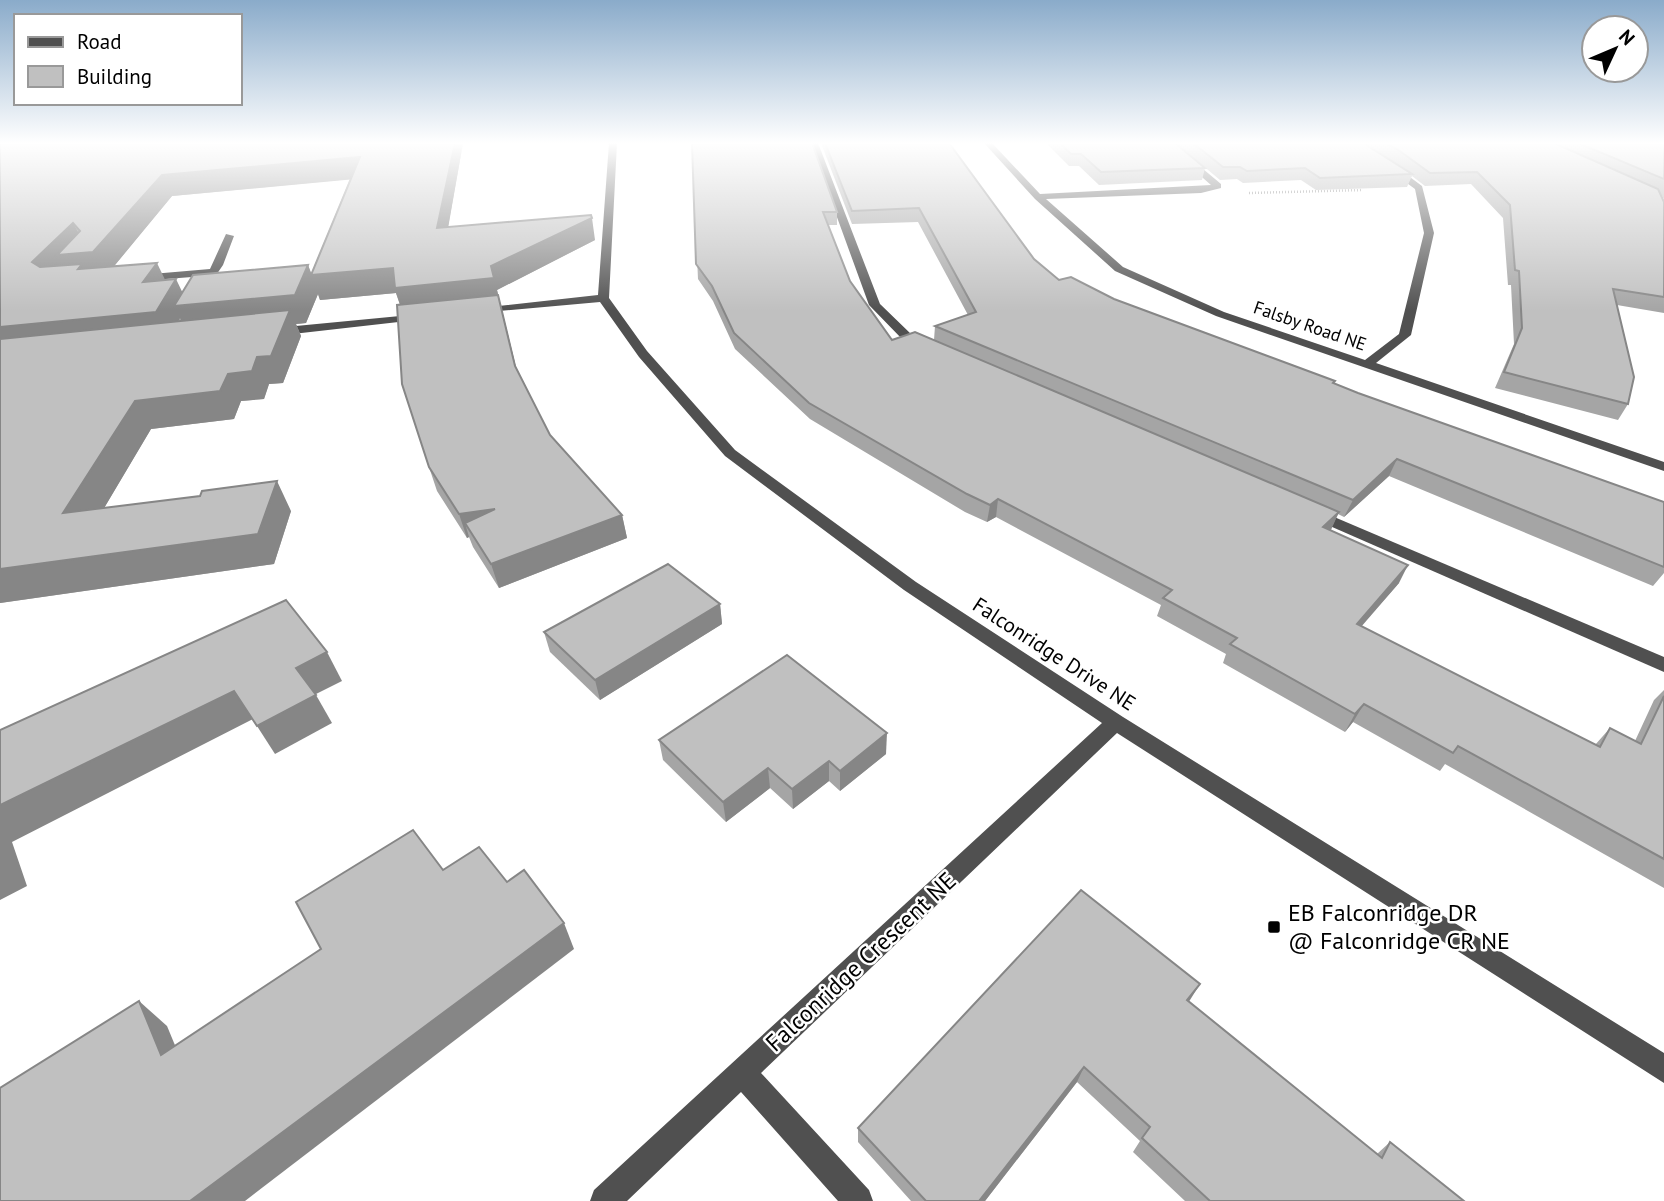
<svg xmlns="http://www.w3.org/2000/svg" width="1664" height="1201" viewBox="0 0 1664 1201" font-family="'PT Sans',sans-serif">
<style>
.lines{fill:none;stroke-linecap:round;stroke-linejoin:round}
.path{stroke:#727272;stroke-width:2.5;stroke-dasharray:1 2;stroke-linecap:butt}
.minor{fill:#505050;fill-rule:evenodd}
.wall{fill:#a5a5a5;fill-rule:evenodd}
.shaded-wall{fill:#868686}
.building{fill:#c0c0c0;stroke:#868686;stroke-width:2}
.poi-dot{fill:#000;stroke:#fff;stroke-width:2.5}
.labels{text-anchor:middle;stroke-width:5;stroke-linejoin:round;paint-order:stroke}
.far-street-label{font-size:18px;fill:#000;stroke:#fff}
.street-label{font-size:21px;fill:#000;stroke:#fff}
.near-poi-label{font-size:24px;fill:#000;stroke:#fff;text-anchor:start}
.near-street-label{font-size:24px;fill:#000;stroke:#fff}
</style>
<rect width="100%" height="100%" fill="#fff"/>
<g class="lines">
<path class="path" d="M1249,193L1363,190"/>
<g class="minor">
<path d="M609,143H617L609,298L647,351L735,450L916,582L1123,717L1664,1053V1083L1117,733L761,1073L869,1190L873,1201H838L741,1092L627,1201H590L594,1190L1102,723L904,590L725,456L639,357L600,302L476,313L474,311L480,308L598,295Z"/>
<path d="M810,143H818L880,304L911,334L929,342V348H921L903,340L869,305Z"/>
<path d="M984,143H992L1040,194L1211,185L1163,143H1172L1221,184V188L1201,193L1046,199L1123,267L1224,312L1365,360L1399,334L1424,233L1415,189L1385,167L1344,143H1354L1391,163L1422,186L1434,233L1411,335L1376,363L1664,462V471L1216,316L1115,271L1035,199Z"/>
<path d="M226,234L234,236L223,265L210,284L201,282L205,276L140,281L135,278L140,275L210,269Z"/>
<path d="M421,314L425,315V319L275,336L269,332L275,328Z"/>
<path d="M1313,508L1664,657V672L1307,516L1305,513Z"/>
</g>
</g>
<g class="wall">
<path d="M0,143H463L448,227L595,240L497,290L516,367L550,435L622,515L627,538L499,588L473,547L469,537L467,538L437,491L429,467L400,305L396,293L320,300L318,294L306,323L296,324L301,336L283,383L269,384L264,399L241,401L234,419L151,429L104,508L291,511L274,564L0,603ZM350,179L311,274L308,265L183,292L165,280L114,266L172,196Z"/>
<path d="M692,143L837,212V225H828L850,281L892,340H934L935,326L968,315L918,222L852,224L821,143H949L1034,259L1059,280L1114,299L1358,393L1664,502V573L1653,586L1389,476L1344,517L1338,514L1330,530L1399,583L1361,626L1595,745L1610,728L1635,741L1654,700L1664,690V888L1445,764L1440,771L1353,722L1345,732L1223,663L1226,654L1157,616L1161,605L996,517L987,522L965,512L810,419L735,349L713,301L698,279Z"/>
<path d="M1046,143H1175L1205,168L1202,180L1099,185L1079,166H1069Z"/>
<path d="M1176,143H1664V199L1660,193L1664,202V313L1617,305L1628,404L1618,420L1495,388L1514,344L1511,285H1508L1503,218L1471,184L1425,186L1412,176L1407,187L1316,190L1301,180L1243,183L1237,179L1220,180Z"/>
<path d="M720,604L722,624L600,700L550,652L544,632Z"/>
<path d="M659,740L886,754L840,791L829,781L793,809L770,788L726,822L663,760Z"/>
<path d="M1189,1002L1377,1154L1390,1142L1464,1201H1185L1133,1152L1140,1141L1077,1082L985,1201H911L858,1142V1128Z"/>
</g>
<g class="shaded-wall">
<path d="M455,143H463L444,251L437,228Z"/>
<path d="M360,157L366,178L172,196L106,276L46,286L32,262L73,223L86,246L162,175Z"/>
<path d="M592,218L595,240L497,290L521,388L403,313L396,293L320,300L318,294L306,323L296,324L301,336L283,383L269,384L264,399L241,401L234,419L151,429L84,542L63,513L135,401L189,335L180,318L169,338L0,354V327L176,279L188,304L308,265L312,275L393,268L491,266Z"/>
<path d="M157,263L169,288L143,282Z"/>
<path d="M1397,459L1389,476L1344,517L1353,500Z"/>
<path d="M277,481L291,511L274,564L0,603V569Z"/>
<path d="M998,499L996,517L987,522L990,505Z"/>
<path d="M495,509L465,523L469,537L467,538L459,514Z"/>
<path d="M1339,512L1331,530L1315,544L1323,527Z"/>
<path d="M622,515L627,538L499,588L491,564Z"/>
<path d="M1408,565L1399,583L1348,642L1357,624Z"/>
<path d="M720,604L722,624L600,700L595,680Z"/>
<path d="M327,652L342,681L312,696L296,668Z"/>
<path d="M234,691L253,719L12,842L27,886L0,900V805Z"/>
<path d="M316,695L332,723L275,754L257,726Z"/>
<path d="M1364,704L1353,722L1345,732L1355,714Z"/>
<path d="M887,733L886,754L840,791V771Z"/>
<path d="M829,761V781L793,809L792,789Z"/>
<path d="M768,768L770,788L726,822L723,802Z"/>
<path d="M564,923L574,949L245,1201H190Z"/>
<path d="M1200,984L1190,1000L1177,1017L1187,1000Z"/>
<path d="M139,1001L167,1026L189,1079L161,1055Z"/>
<path d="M1084,1067L1077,1082L985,1201H979Z"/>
</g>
<g class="building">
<path d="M0,143H455L437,228L591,215L592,218L491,266L494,278L395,288L393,268L311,275L360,157L162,175L93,252L57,255L80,231L73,223L32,262L40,267L82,264L78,269L157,263L143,282L176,279L156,312L0,327Z"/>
<path d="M692,143H812L837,212H823L850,281L892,340L915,332L1339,512L1323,527L1408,565L1357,624L1600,747L1610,728L1641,744L1664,696V859L1458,746L1453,753L1364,704L1355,714L1230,644L1237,638L1163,598L1172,590L998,499L990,505L967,494L809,403L734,333L712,286L696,264Z"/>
<path d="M825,143H949L1034,259L1059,280L1071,277L1114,299L1335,381L1333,383L1358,393L1664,502V567L1397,459L1353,500L935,326L976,312L919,208L852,211Z"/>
<path d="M1060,143H1175L1205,168L1101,172L1081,154H1071Z"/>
<path d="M1193,143H1363L1412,174L1320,178L1305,168L1247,171L1240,167H1223Z"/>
<path d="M1385,143H1554L1658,189L1664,202V297L1613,289L1634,377L1628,404L1504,372L1522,328L1519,271L1515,270L1510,205L1477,172L1430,173L1397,149Z"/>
<path d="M1578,143H1664V179Z"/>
<path d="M308,265L295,295L174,306L193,275Z"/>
<path d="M498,295L515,366L550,435L622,515L491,564L465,523L495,509L459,514L429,467L402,384L397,305Z"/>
<path d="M290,310L271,356L257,357L252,371L228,374L220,391L135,401L63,513L200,496L202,491L277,481L258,534L0,569V339Z"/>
<path d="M668,564L720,604L595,680L544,632Z"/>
<path d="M286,600L327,652L296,668L316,695L257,726L234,691L0,805V730Z"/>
<path d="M787,655L887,733L840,771L829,761L792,789L768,768L723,802L659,740Z"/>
<path d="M413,830L443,870L479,847L507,882L524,870L564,923L190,1201H0V1088L139,1001L161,1055L321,949L296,902Z"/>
<path d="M1081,890L1200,984L1187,1000L1382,1158L1390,1142L1464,1201H1210L1142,1138L1150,1127L1084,1067L979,1201H926L858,1128Z"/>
</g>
<linearGradient id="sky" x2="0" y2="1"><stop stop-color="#8aabca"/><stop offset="0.46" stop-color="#fff"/><stop offset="1" stop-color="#fff" stop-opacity="0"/></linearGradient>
<rect width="1664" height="311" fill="url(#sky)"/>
<rect class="poi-dot" x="1267" y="920" width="14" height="14" rx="3.5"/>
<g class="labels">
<g class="far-street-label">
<text transform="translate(1310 326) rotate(19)" y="6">Falsby Road NE</text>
</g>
<g class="street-label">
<text transform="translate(1054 654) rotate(33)" y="7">Falconridge Drive NE</text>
</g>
<g class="near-poi-label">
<text x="1288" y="921">EB Falconridge DR<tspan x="1288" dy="28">@ Falconridge CR NE</tspan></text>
</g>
<g class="near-street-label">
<text transform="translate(861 962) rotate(-43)" y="8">Falconridge Crescent NE</text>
</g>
</g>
<rect x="14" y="14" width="228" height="91" fill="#ffffff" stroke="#999999" stroke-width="2"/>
<rect x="28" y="37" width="35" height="10" fill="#505050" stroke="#999999" stroke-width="2"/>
<text x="77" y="49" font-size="21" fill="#000000">Road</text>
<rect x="28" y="66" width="35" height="21" fill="#c0c0c0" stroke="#999999" stroke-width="2"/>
<text x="77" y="84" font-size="21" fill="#000000">Building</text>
<g transform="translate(1615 49) rotate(46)"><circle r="33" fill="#ffffff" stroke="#999999" stroke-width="2"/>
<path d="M0-5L12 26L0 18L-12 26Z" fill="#000000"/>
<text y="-10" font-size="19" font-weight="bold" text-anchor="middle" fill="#000000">N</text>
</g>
</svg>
